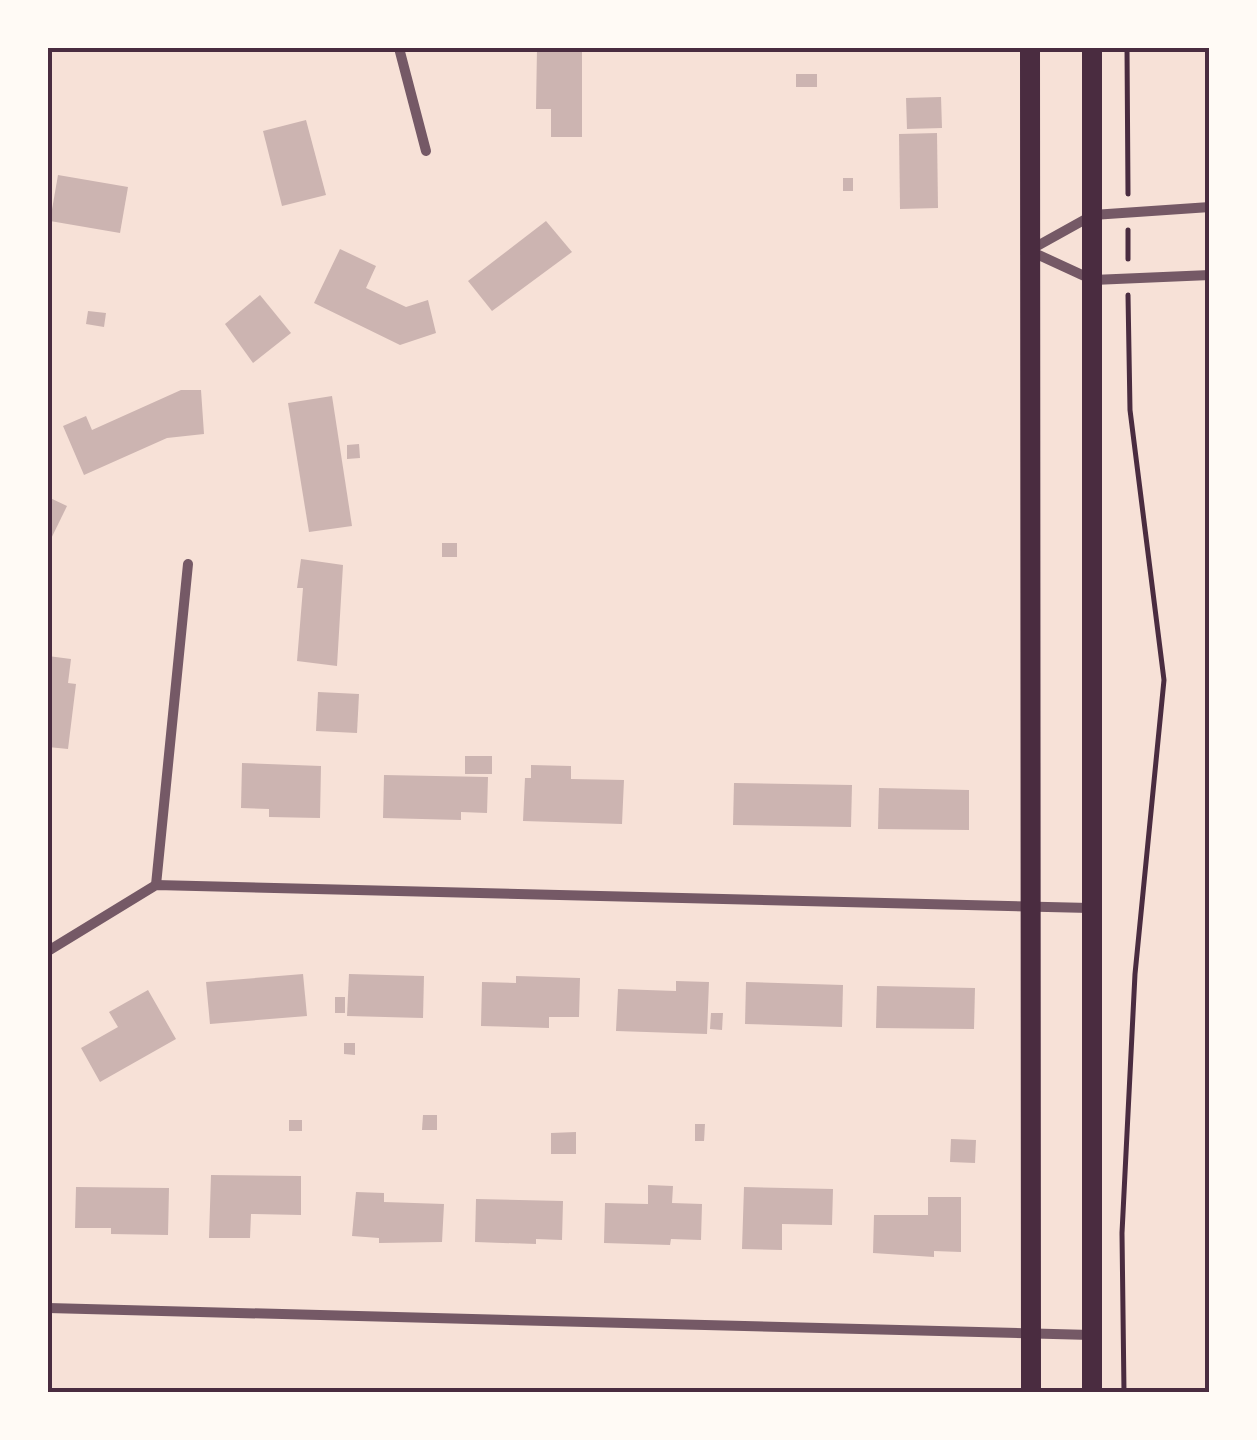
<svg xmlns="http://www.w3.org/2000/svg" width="1257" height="1440" viewBox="0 0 1257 1440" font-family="'Noto Sans',sans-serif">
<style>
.building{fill:#ccb4b1}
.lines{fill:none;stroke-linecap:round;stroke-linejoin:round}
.path{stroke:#4a2c40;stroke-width:5}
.minor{stroke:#755966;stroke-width:10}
.secondary{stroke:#4a2c40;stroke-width:20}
.neatline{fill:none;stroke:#4a2c40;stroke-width:4}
</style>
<rect width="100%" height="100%" fill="#f7e1d7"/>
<g class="building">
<path d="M537,48H582V137H551V109H536Z"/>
<rect x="796" y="74" width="21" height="13"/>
<path d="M941,97L942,128L907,129L906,98Z"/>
<path d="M306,120L326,195L282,206L263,131Z"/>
<path d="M937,133L938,208L900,209L899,134Z"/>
<path d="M58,175L128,187L120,233L50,221Z"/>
<rect x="843" y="178" width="10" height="13"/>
<path d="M546,221L572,252L492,311L468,281Z"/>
<path d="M340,249L376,266L366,288L406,307L428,300L436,333L400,345L314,303Z"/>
<path d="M260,295L291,333L253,363L225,324Z"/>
<path d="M88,311L106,313L104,327L86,324Z"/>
<path d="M181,390H201L204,434L167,438L84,475L63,426L86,416L92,430Z"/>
<path d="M332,396L352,526L309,532L288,403Z"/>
<path d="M359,444L360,458L347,459V445Z"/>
<path d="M48,497L67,506L48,545Z"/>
<rect x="442" y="543" width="15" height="14"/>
<path d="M301,559L343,565L337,666L297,661L303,588H297Z"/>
<path d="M48,656L71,659L68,683L76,684L68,749L48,747Z"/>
<path d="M318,692L359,694L357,733L316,731Z"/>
<rect x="465" y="756" width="27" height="18"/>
<path d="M242,763L321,766L320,818L269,817V809L241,808Z"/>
<path d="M531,765L571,766V779L624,780L622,824L523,821L525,778H531Z"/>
<path d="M384,775L488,777L487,813L461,812V820L383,818Z"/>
<path d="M734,783L852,785L851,827L733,825Z"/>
<path d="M879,788L969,790V830L878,829Z"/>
<path d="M303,974L307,1016L210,1024L206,982Z"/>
<path d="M349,974L424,976L423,1018L347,1016Z"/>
<path d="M516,976L580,978L579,1017H549V1028L481,1026L482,982L516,983Z"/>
<path d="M676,981L709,982L707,1034L616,1031L618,989L676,991Z"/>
<path d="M746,982L843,985L842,1027L745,1024Z"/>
<path d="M877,986L975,988L974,1029L876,1028Z"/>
<path d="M148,990L176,1039L100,1082L81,1048L118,1027L109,1012Z"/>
<rect x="335" y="997" width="10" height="16"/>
<path d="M711,1013H723L722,1030L710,1029Z"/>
<path d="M344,1043H355V1055L344,1054Z"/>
<path d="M423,1115H437V1130H422Z"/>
<rect x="289" y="1120" width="13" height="11"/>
<path d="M695,1124H705L704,1141H695Z"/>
<path d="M576,1132V1154H551V1133Z"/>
<path d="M951,1139L976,1140L975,1163L950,1162Z"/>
<path d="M211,1175L301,1176V1215L251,1214L250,1238H209Z"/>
<path d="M648,1185L673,1186L672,1203L702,1204L701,1240L671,1239L670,1245L604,1243L605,1203L648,1204Z"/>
<path d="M76,1187L169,1188L168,1235L111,1234V1228H75Z"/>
<path d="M744,1187L833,1189L832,1225L782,1224V1250L742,1249Z"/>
<path d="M356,1192L384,1193V1202L444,1204L442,1242L379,1243V1238L352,1236Z"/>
<path d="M928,1197H961V1252L934,1251V1257L873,1253L874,1215H928Z"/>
<path d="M476,1199L563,1201L562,1240L536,1239V1244L475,1242Z"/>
</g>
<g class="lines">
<g class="path">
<path d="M1127,48L1128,194"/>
<path d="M1128,230V259"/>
<path d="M1124,1392L1122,1233L1135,974L1164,680L1130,410L1128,295"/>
</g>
<g class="minor">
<path d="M399,48L426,151"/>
<path d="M1030,250L1093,215L1210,207"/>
<path d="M1030,251L1093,280L1210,275"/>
<path d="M156,885L188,564"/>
<path d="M48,951L156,885L1090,908"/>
<path d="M48,1308L1091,1335"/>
</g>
<g class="secondary">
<path d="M1030,48L1031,1392"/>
<path d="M1092,1392V48"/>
</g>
</g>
<rect width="1257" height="1440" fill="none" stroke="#fffaf5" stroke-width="100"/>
<rect x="50" y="50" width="1157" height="1340" class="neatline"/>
</svg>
